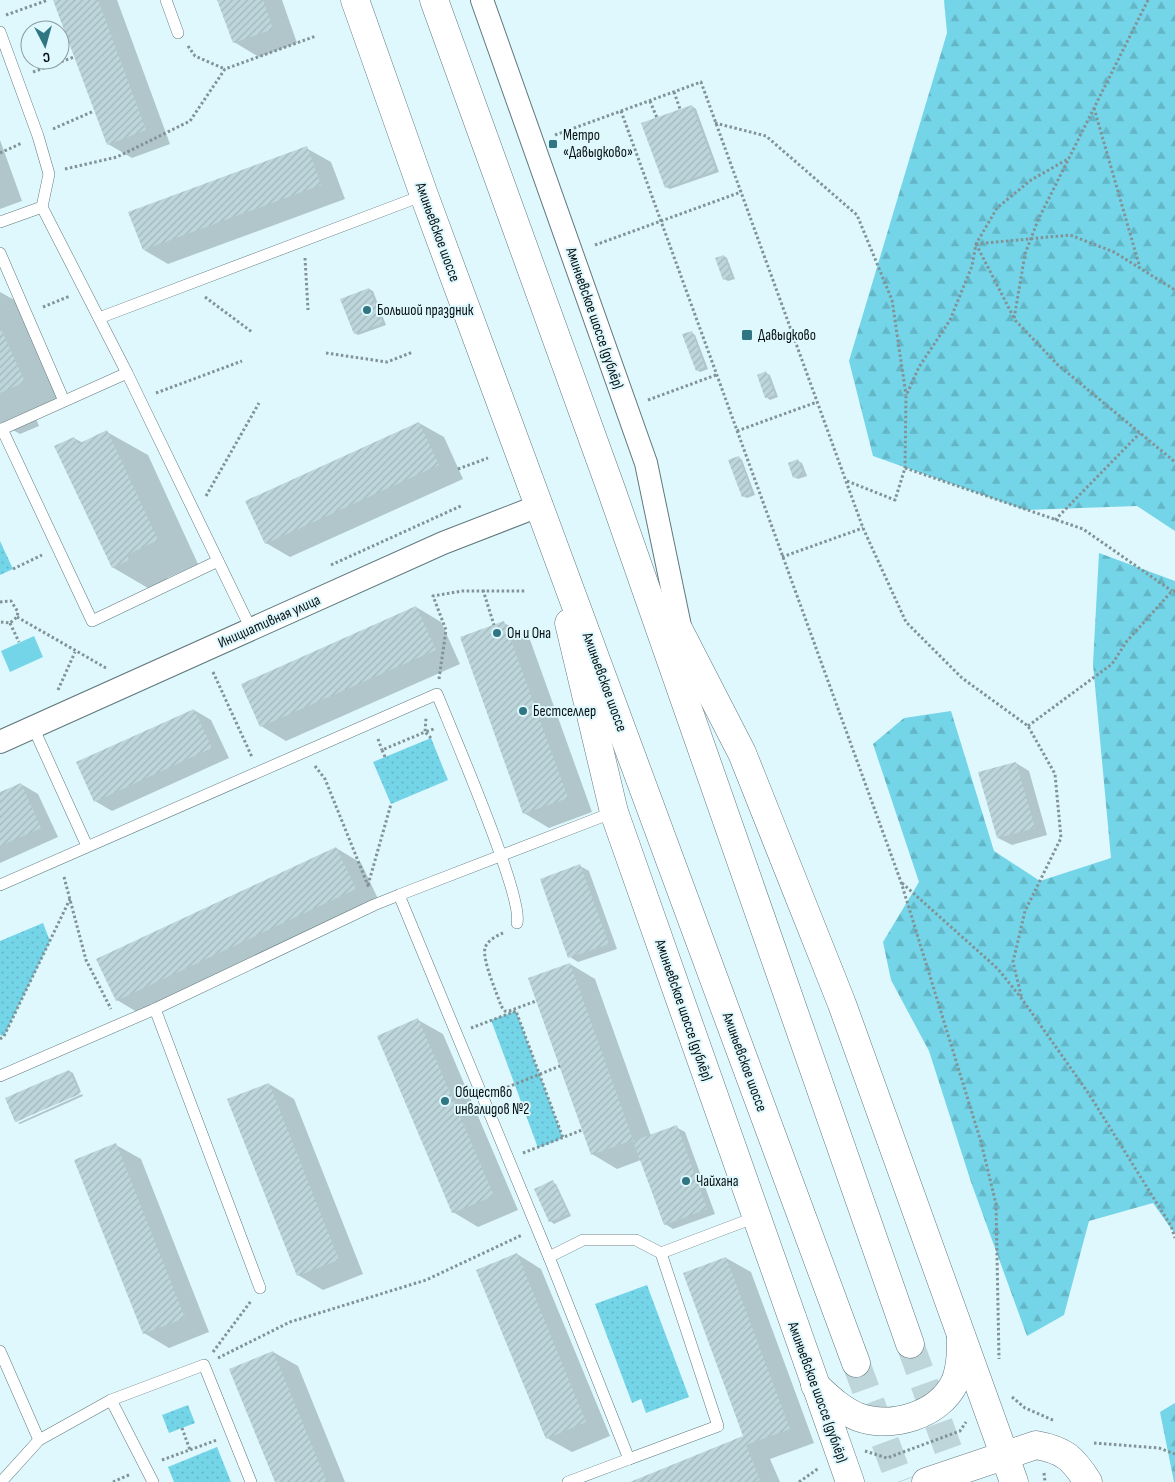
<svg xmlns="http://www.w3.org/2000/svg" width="1175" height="1482" viewBox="0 0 1175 1482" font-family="'Sofia Sans Condensed',sans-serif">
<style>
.grass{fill:url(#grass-dots)}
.forest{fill:url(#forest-firs)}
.garden{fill:#74d5e8}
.shadow{fill:#0003}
.building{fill:url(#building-hatch)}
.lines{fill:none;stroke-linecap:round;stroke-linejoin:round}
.secondary-tunnel{stroke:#bed5da;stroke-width:28;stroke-dasharray:28 14;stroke-linecap:butt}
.service-casing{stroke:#61787d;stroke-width:12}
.minor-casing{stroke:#61787d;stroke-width:24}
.tertiary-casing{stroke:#61787d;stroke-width:29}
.secondary-casing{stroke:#61787d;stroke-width:29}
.path{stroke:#819397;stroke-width:3;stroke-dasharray:2.5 2.5;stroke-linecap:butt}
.service{stroke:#fff;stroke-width:11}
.minor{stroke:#fff;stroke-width:22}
.tertiary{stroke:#fff;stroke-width:28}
.secondary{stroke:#fff;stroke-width:28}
.poi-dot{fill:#2f7582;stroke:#def8fd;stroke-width:2}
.labels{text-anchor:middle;stroke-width:4;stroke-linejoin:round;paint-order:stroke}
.poi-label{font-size:15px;fill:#091113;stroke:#def8fd;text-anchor:start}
.street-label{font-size:15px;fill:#091113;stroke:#def8fd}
</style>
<defs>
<pattern id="grass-dots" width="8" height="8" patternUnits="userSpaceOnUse" patternTransform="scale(1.25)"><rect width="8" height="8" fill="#74d5e8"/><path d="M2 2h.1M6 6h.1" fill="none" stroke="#63b6c6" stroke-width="1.8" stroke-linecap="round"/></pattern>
<pattern id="forest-firs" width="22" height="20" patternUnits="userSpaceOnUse" patternTransform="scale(1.25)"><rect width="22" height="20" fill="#74d5e8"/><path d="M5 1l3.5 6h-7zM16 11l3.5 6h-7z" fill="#63b6c6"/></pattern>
<pattern id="building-hatch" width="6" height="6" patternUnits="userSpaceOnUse" patternTransform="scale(1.25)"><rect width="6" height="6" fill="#bdd6db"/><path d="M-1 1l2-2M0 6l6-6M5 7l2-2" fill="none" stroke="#a1b7bb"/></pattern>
</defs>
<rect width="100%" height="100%" fill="#def8fd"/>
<g class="grass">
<path d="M0,541L13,569L0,575Z"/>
<path d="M431,738L448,780L391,804L373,762Z"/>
<path d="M43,923L50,941L4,1036L0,1035V941Z"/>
<path d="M516,1011L563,1138L538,1148L491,1020Z"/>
<path d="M647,1285L689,1397L646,1413L641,1399L632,1403L595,1304Z"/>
<path d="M188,1405L195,1423L169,1433L162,1415Z"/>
<path d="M217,1447L231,1482H174L168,1467Z"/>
</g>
<g class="forest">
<path d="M944,0H1175V531L1137,506L1026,510L873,456L849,361L947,33Z"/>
<path d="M1099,553L1175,581V1234L1153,1203L1089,1221L1064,1315L1027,1336L971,1182L929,1051L891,980L883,942L919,882L873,744L904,718L951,711L994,851L1040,881L1111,858L1093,664Z"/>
<path d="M1175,1403V1482H1174L1160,1412Z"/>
</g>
<path class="garden" d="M34,636L43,657L10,672L1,651Z"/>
<g class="shadow">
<path d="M55,0H117L170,144L132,158L108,144Z"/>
<path d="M219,0H282L297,43L259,57L234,42Z"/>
<path d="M692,106L696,109L719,172L670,189L666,187Z"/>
<path d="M0,140L22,201L0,209Z"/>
<path d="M306,148L331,162L345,199L168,264L144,250Z"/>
<path d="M724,256L727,258L735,279L728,281L724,279Z"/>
<path d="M369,289L373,291L386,325L358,335L355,333Z"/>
<path d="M0,292L18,302L65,406L36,419L39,426L20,434L0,423Z"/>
<path d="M691,332L695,335L708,369L700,372L697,370Z"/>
<path d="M766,373L770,375L778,397L770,400L766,397Z"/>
<path d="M419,423L444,437L463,479L290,557L266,543Z"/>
<path d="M107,432L148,455L198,564L167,578L170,583L153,591L112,567L74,438L83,443Z"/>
<path d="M739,457L742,460L755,495L747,498L743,496Z"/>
<path d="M798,461L802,463L807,476L798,479L794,477Z"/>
<path d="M416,607L441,622L460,664L286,741L261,726Z"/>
<path d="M504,623L529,637L592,812L549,828L524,813Z"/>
<path d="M194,710L211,720L229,758L112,811L95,801Z"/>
<path d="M1016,763L1029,771L1047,835L1012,845L998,838Z"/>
<path d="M21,784L38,794L58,837L0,863V794Z"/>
<path d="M336,848L361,863L380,903L142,1015L117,1000Z"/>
<path d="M580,866L589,871L617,949L578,962L570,957Z"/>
<path d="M570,964L595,979L651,1136L676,1127L685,1132L715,1214L673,1229L665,1224L641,1160L617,1169L592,1154Z"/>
<path d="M418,1020L443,1034L518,1210L478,1227L453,1212Z"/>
<path d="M69,1071L73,1073L81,1092L16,1122L6,1099Z"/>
<path d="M269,1084L294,1099L363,1274L323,1290L298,1275Z"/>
<path d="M82,1094L83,1096L20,1124L18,1123Z"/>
<path d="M116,1145L141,1159L209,1332L169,1348L144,1333Z"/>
<path d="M552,1182L556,1184L571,1216L554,1224L550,1221Z"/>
<path d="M517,1254L541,1269L610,1436L572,1452L547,1438Z"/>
<path d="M726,1258L751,1272L814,1443L770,1459L780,1482H633L745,1437Z"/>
<path d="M273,1352L298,1366L345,1482H276Z"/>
</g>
<g class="building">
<path d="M53,0H98L146,130L107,145Z"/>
<path d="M217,0H263L273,29L233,43Z"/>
<path d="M692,105L716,170L665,188L641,123Z"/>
<path d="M307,146L321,185L143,250L128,212Z"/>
<path d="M724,255L732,277L723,280L715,258Z"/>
<path d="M369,288L383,323L354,334L340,299Z"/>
<path d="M0,327L25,382L0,393Z"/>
<path d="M692,331L705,367L696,371L682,334Z"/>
<path d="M766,371L775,395L765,398L757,375Z"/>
<path d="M419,422L439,465L265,544L245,501Z"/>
<path d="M107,430L158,540L127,555L129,560L112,568L54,446L74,437L78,444Z"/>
<path d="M739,456L752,493L742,497L728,460Z"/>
<path d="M798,459L804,474L793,478L788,463Z"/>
<path d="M416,606L436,650L260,727L241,684Z"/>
<path d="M504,621L568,798L523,814L460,637Z"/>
<path d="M194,709L212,748L94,802L76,762Z"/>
<path d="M1016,762L1035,828L997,838L978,772Z"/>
<path d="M21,783L41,828L0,846V792Z"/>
<path d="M336,847L356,889L116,1001L96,959Z"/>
<path d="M580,864L609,944L568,958L540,879Z"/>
<path d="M570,963L633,1140L591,1155L528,978Z"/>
<path d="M418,1018L494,1196L452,1213L377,1036Z"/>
<path d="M69,1070L80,1094L15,1122L5,1098Z"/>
<path d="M269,1083L339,1260L297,1276L227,1099Z"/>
<path d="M677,1125L707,1209L664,1225L633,1141Z"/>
<path d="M116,1143L185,1318L143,1334L74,1160Z"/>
<path d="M553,1180L568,1214L549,1222L534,1189Z"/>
<path d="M517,1253L586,1422L546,1439L476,1270Z"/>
<path d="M726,1257L790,1429L746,1445L760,1480L755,1482H630L743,1436L683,1273Z"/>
<path d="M273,1351L327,1482H275L229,1369Z"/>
</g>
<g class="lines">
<g class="secondary-tunnel">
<path d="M910,1344L960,1482"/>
<path d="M856,1363L900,1482"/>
</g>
<defs>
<g id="service">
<path d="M166,0L178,33"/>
<path d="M0,32L38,136L49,174L42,207L127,373L251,629"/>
<path d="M0,222L42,207"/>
<path d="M0,253L64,401"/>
<path d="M99,318L424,195"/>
<path d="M2,429L92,621L218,561"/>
<path d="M0,430L127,373"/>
<path d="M33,727L87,846"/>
<path d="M0,885L437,694C451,729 524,897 517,923"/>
<path d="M155,1009L260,1288"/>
<path d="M0,1076L155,1009L374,905L399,895"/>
<path d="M549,1257L583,1240H636L661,1253L756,1217"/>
<path d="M0,1351L39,1440"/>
<path d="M111,1400L153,1482"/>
<path d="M629,1459L718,1426L661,1253"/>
<path d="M1,1482L39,1440L111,1400L204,1365L251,1482"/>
<path d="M568,1482L629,1459L549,1257L399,895L614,812"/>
</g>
<g id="minor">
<path d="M482,0L646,463L681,631"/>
<path d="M0,742L443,543L541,505"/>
</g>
<g id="tertiary">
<path d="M815,1385C828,1397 841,1410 858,1417C891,1429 939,1416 955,1382C961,1368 961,1351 961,1336"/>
<path d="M926,1482L1036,1445C1064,1450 1073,1458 1088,1482"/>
</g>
<g id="secondary">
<path d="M355,0L424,195L856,1363"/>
<path d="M434,0L611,489L910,1344"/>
<path d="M671,615L742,753L842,1004L1014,1482"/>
<path d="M569,623L614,812L850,1482"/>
</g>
</defs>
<use href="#service" class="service-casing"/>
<use href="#minor" class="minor-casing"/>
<use href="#tertiary" class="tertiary-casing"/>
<use href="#secondary" class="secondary-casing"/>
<g class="path">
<path d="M1148,0L1038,220L1025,254L1014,319L1058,365L1175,462"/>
<path d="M6,15L48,0"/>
<path d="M188,46L195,56L225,69"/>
<path d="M33,72L74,57"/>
<path d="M674,92L680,109"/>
<path d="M650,101L657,118"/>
<path d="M1094,108L1140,268"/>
<path d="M621,111L901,882L981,1142L996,1204L999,1359"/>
<path d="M715,123L766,136L857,215L892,300L906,395"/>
<path d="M53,129L94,111"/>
<path d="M555,135L701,82L863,528L906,622L962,678L1028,726L1055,774L1061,838L1025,911L1013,962L1022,999"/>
<path d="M0,153L22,143"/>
<path d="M65,169L117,157L190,121L225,69L316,36"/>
<path d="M976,244L1070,235L1114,252L1175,290"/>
<path d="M976,244L1014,318"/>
<path d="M595,245L741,192"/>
<path d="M305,258L308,310"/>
<path d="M205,297L252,332"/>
<path d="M43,307L70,296"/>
<path d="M326,353L387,362L413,352"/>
<path d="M156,393L242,361"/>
<path d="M648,400L716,375"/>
<path d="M737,431L817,402"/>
<path d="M905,468L1083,529L1172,591"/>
<path d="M458,469L488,458"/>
<path d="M847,481L895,500L905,468L906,396L919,367L950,320L972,266L976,244L997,208L1031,180L1068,159"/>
<path d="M206,496L259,403"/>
<path d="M1055,520L1140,433"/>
<path d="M782,557L863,528"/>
<path d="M331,565L463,505"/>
<path d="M13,569L42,555"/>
<path d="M483,590L494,625"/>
<path d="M0,602L11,601L18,612L17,617L10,623L0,622"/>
<path d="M17,617L106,668"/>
<path d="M10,623L19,642"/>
<path d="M213,672L252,757"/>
<path d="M439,679L446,630L433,596L462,591H526"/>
<path d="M58,690L75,652"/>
<path d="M1028,726L1112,664L1127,641L1172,591H1175"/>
<path d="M431,738L425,732L434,729"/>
<path d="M378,739L382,750"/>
<path d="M385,757L382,750L425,732L426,718"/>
<path d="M315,766L325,779L369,888"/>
<path d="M64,877L86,960L111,1009"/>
<path d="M902,883L998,969L1022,999L1089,1094L1171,1226L1175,1238"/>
<path d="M368,885L391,804"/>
<path d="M503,933C496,936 487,941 485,948C482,960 497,993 501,1006L505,1011H509L536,1001"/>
<path d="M471,1028L516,1011L563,1138"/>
<path d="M0,1039L4,1036L70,899"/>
<path d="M498,1091L560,1066"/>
<path d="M523,1153L582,1130"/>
<path d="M213,1352L251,1301"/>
<path d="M218,1358L290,1322L426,1280L522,1235"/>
<path d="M1012,1397L1025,1408L1055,1421"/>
<path d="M182,1428L190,1450"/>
<path d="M1094,1443L1159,1448L1175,1454"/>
<path d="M865,1451L887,1458L960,1431L966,1422"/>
<path d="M162,1460L217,1440"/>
<path d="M1044,1473L1045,1482"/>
<path d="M113,1482L131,1474"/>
<path d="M799,1482L819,1468"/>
</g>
<use href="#service" class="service"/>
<use href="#minor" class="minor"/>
<use href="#tertiary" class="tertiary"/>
<use href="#secondary" class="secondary"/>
</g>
<g class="poi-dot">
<rect x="548" y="139" width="10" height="10" rx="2.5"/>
<circle cx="367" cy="310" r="5"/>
<rect x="741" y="329" width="12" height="12" rx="2.5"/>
<circle cx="497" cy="633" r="5"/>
<circle cx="523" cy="711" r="5"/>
<circle cx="445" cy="1101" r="5"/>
<circle cx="686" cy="1181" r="5"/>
</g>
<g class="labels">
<g class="poi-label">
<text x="563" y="140">Метро<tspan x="563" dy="17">«Давыдково»</tspan></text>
<text x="377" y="315">Большой праздник</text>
<text x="758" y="340">Давыдково</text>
<text x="507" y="638">Он и Она</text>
<text x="533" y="716">Бестселлер</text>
<text x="455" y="1097">Общество<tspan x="455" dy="17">инвалидов №2</tspan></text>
<text x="696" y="1186">Чайхана</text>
</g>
<g class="street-label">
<text transform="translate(438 232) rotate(70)" y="5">Аминьевское шоссе</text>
<text transform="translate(595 318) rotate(71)" y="5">Аминьевское шоссе (дублёр)</text>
<text transform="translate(269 621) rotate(-24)" y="5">Инициативная улица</text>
<text transform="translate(605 682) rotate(70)" y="5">Аминьевское шоссе</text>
<text transform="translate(684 1010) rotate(71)" y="5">Аминьевское шоссе (дублёр)</text>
<text transform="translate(745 1062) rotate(70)" y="5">Аминьевское шоссе</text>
<text transform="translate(818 1392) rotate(70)" y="5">Аминьевское шоссе (дублёр)</text>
</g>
</g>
<g transform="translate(45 45) rotate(174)"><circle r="24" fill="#def8fd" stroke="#899c9f"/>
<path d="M0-4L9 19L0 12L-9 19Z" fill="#2f7582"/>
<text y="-8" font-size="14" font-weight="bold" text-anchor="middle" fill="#091113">С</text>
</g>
</svg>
